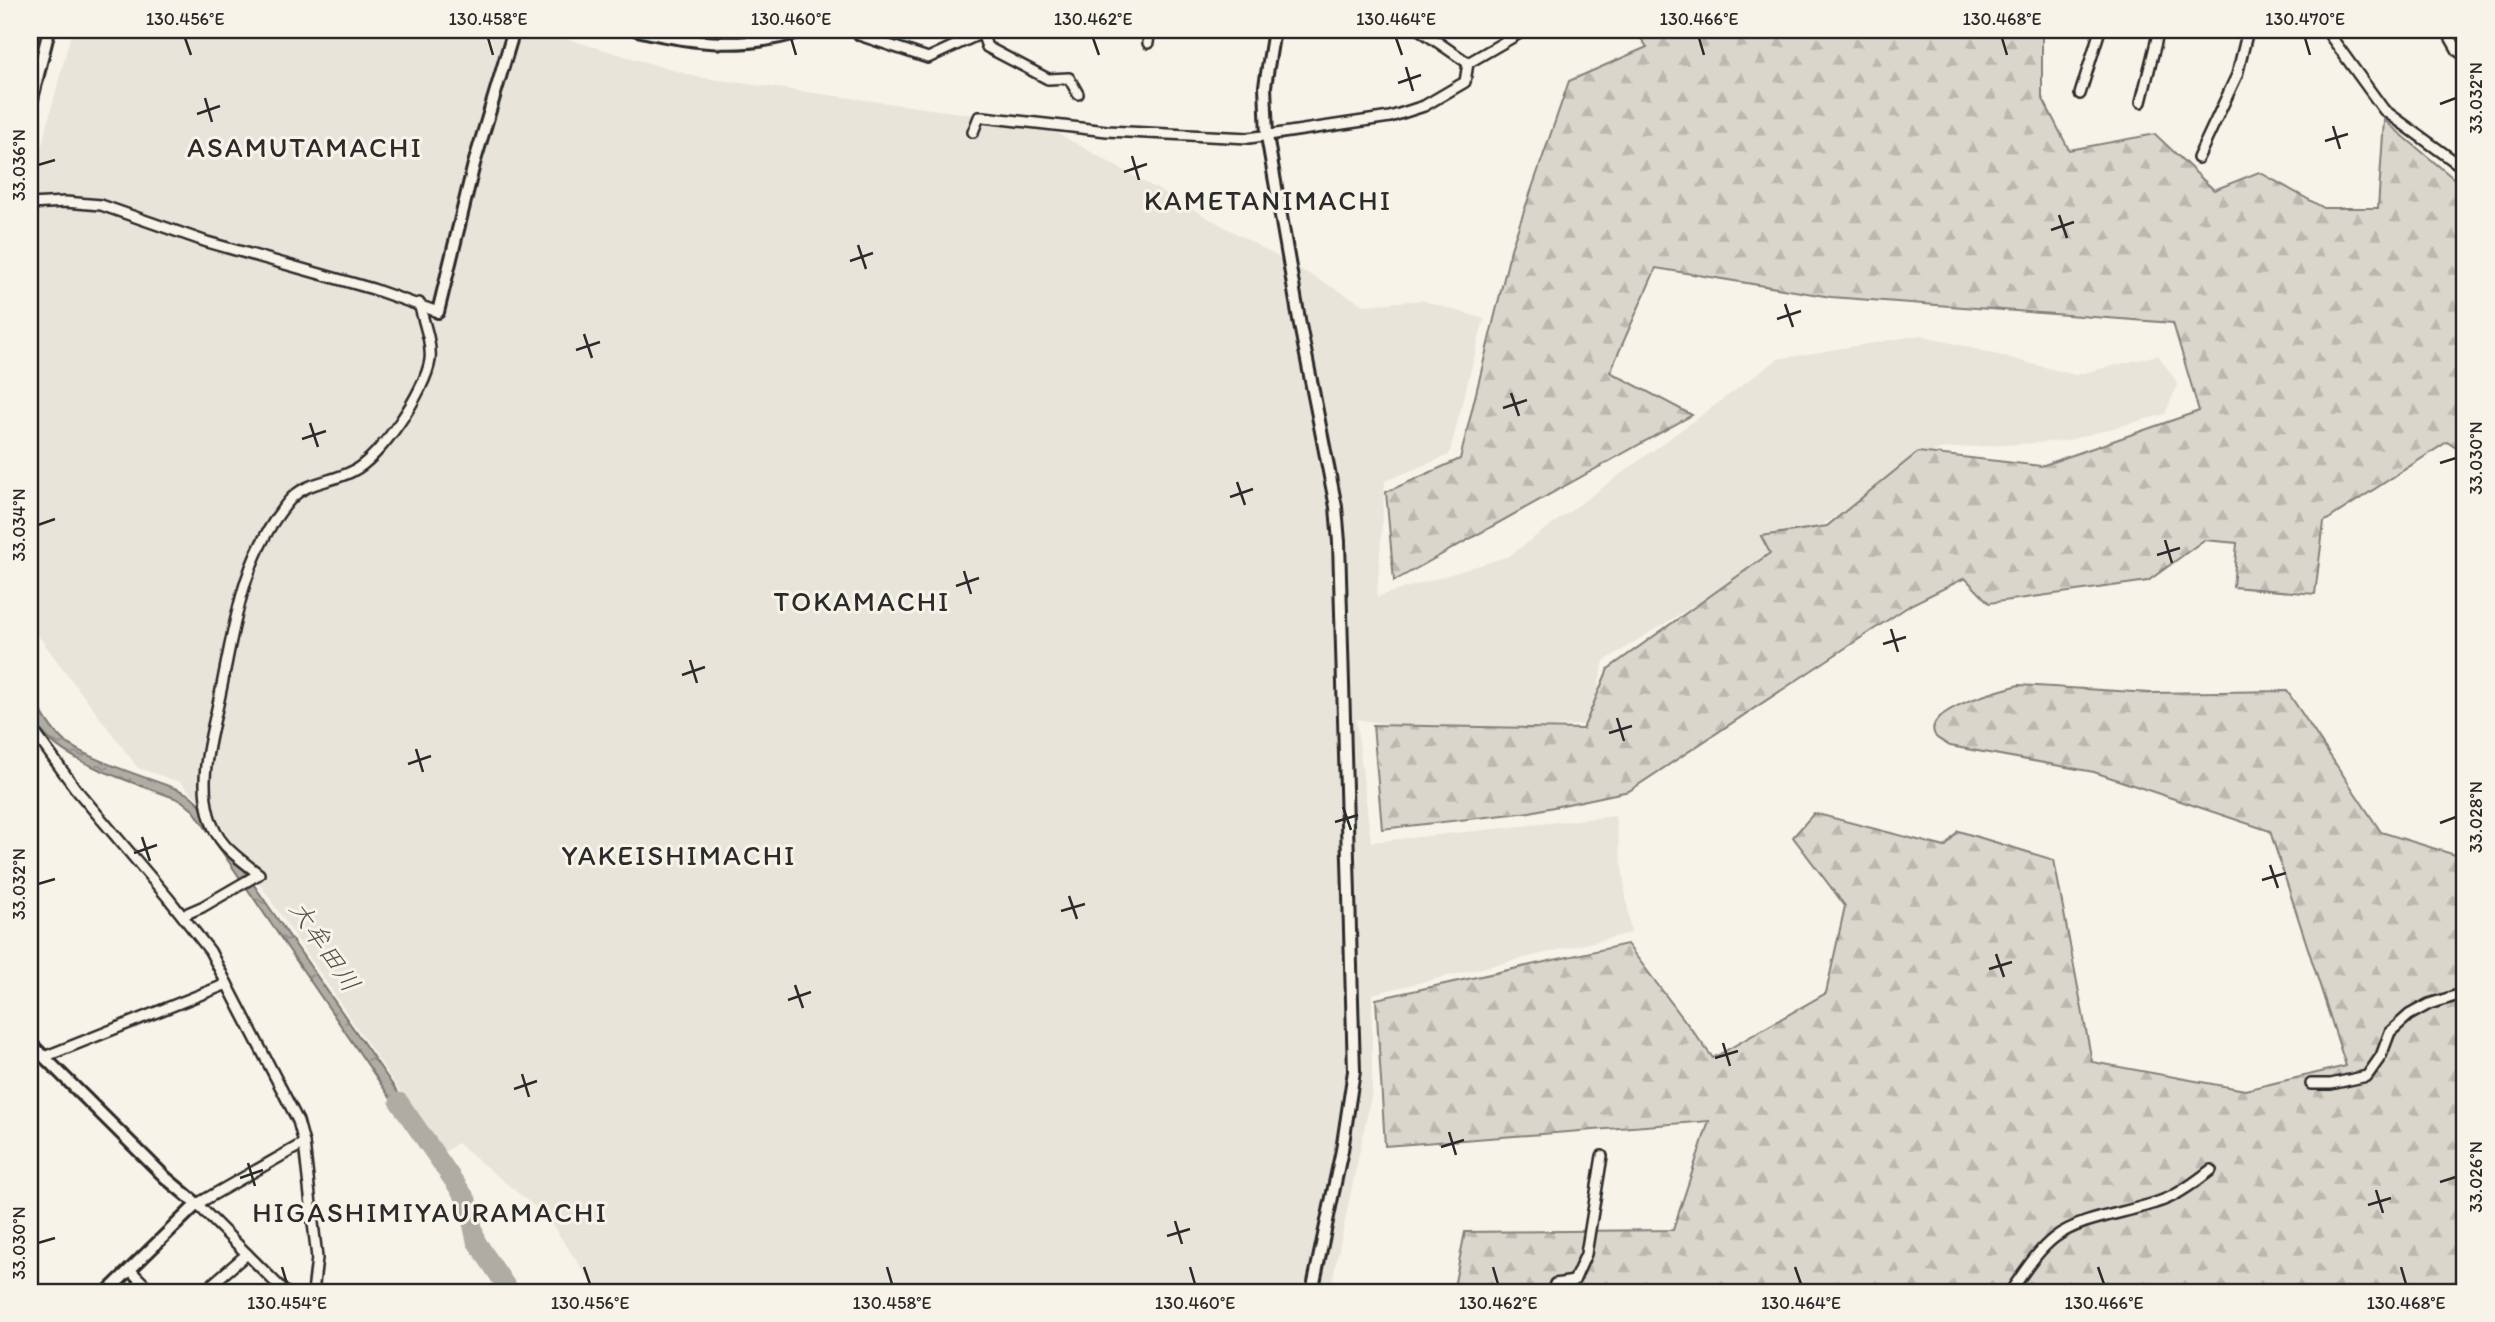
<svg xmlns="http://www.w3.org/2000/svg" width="2495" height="1322" viewBox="0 0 2495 1322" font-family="Itim,'Klee One',sans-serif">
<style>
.built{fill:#e8e4da}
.forest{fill:url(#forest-firs);stroke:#82807c;stroke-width:2}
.water{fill:url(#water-ripples);stroke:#7a7874;stroke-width:2}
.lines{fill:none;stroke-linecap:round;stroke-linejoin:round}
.river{stroke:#afaca4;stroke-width:19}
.minor-casing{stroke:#2b2b2b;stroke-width:14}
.tertiary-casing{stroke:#2b2b2b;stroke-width:16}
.minor{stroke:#f7f3e8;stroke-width:9}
.tertiary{stroke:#f7f3e8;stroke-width:10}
.ticks{fill:none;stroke:#2b2b2b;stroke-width:2.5}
.labels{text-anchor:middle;stroke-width:6;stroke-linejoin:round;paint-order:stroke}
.water-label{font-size:26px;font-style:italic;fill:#53524f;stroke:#f7f3e8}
.quarter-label{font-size:28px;letter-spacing:2px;fill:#2b2b2b;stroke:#f7f3e8}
.neatline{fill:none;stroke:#2b2b2b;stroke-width:2.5}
.ticks-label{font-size:18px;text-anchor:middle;fill:#2b2b2b}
</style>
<defs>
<pattern id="forest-firs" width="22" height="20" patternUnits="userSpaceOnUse" patternTransform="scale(1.75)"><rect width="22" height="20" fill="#dad6cc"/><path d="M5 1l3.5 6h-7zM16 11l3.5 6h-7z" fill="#bbb8af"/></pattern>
<pattern id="water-ripples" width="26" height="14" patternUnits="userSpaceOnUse" patternTransform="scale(1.75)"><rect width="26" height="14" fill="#afaca4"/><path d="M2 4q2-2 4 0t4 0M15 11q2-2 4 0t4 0" fill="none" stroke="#8f8c86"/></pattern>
</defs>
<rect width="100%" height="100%" fill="#f7f3e8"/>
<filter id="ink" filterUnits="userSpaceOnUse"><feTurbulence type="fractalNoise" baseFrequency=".0143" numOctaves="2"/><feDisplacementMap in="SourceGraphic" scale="14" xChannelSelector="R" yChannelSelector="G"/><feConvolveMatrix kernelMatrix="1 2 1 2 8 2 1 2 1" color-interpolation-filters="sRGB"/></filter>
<g filter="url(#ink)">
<path class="built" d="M72,30H536L697,77L1041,124L1364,305L1421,300L1484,319L1449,455L1385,481L1377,597L1509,556L1778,359L1921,335L2075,375L2158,355L2178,384L2165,414L2065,441L1939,449L1795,543L1604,661L1589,724L1457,735L1356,719L1371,842L1615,816L1631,933L1372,994V1092L1330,1292H598L546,1216L457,1143L442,1154L210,810L180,782L138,768L30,625V190Z"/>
<g class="forest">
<path d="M1635,30H2042V97L2069,150L2155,134L2214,190L2259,172L2324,208H2378L2384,120L2465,188V454L2447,442L2324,522L2315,594L2233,587L2237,543L2204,540L2148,581L1989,603L1965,578L1912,604L1629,791L1530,812L1382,829L1373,725L1583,729L1608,669L1770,553L1761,536L1827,526L1918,452L2041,466L2199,411L2173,323L1831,297L1656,268L1610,372L1692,415L1394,581L1386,492L1460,459L1511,249L1569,81L1647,47Z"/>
<path d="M2019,685L2150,693L2287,691L2381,832L2465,858V1292H1453L1465,1232L1673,1230L1709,1121L1385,1146L1376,999L1627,944L1713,1058L1826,993L1845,906L1793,837L1814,813L1945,847L1958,831L2054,860L2092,1062L2245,1090L2346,1066L2270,831L2094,772L1950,746C1947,744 1939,740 1936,737C1917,710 2003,690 2019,685Z"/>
</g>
<path class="water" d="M30,690C39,707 48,727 63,740C85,759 148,778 177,789L190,795L203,807L258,891L412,1113L413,1131L194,811L182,801C140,783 39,760 30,707C29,702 30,695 30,690Z"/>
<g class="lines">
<path class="river" d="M399,1102L467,1200L476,1241L510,1292"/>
<defs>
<g id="minor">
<path d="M856,30L859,35L928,58L982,33"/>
<path d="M981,30L987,47L1048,79L1069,78L1078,94"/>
<path d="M1420,30L1468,63"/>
<path d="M2326,30L2384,110L2465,169"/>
<path d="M2446,30L2458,51L2465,56"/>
<path d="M1148,43L1149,35L1154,30"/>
<path d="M2080,94L2100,30"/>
<path d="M2141,102L2159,30"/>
<path d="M973,132L979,117H983L1107,131L1249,138L1390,117L1424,106L1465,82L1468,63L1525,30"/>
<path d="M2198,158L2237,75L2248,30"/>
<path d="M30,204L65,202L101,205L207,242L373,289L438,312"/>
<path d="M30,726L75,788L169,899L210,951L298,1121L304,1143L317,1258L313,1292"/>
<path d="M188,913L202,907L259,874C236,856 217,845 209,815C198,775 212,734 220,695C234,628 242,557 288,502C305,481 330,483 353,471C380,458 426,390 430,360C432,342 423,321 419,303"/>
<path d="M44,1057L227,984"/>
<path d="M2311,1084H2331L2367,1076L2381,1056L2390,1032L2409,1015L2429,1004L2465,993"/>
<path d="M130,1270L152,1292"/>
<path d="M203,1292L247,1254"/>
<path d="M285,1292L197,1204L304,1143"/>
<path d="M1552,1292L1555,1284L1574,1281L1586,1254L1602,1156"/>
<path d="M2010,1292C2023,1274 2036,1252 2054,1238C2082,1216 2132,1213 2166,1199C2183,1192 2196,1181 2211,1170"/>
</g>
<g id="tertiary">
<path d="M637,30C696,44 747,50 805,30"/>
<path d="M1274,30L1265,86L1267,136L1300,325L1336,507L1339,542L1354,1071L1342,1150L1312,1292"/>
<path d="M30,107L49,30"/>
<path d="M438,312L474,164L514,30"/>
<path d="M30,1043L166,1178L197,1204L107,1292"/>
</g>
</defs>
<use href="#minor" class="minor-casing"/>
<use href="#tertiary" class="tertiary-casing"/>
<use href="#minor" class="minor"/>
<use href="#tertiary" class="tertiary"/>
</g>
</g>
<path class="ticks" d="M185,38L191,55M488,38L493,55M791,38L796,55M1093,38L1099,55M1396,38L1402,55M1699,38L1704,55M2002,38L2007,55M2305,38L2310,55M1406,67L1413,91M1398,83L1421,75M205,98L212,122M2440,104L2456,98M197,114L220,106M2333,126L2340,149M2325,141L2348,134M1132,156L1139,180M38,165L55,160M1124,172L1147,164M2059,215L2067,238M2051,230L2074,222M858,245L866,269M850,261L873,253M1785,304L1793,327M1777,319L1801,311M584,334L592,358M576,350L600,342M1511,393L1519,416M1503,408L1527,400M310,423L318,447M302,439L326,431M2440,463L2456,458M1237,482L1245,505M1230,497L1253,489M38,525L55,519M2165,540L2172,563M2157,555L2180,548M964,571L971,594M956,586L979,578M1891,629L1898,652M1883,644L1906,637M690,660L697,683M682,675L705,667M1617,718L1624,741M1609,733L1632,726M416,749L423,772M408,764L431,756M1343,807L1351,830M1335,822L1358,815M2440,823L2456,817M142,837L150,861M134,853L157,845M2270,865L2278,888M2262,880L2286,873M38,884L55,879M1069,896L1077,919M1061,911L1085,904M1996,954L2004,977M1989,969L2012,962M795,985L803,1008M788,1000L811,992M1723,1043L1730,1066M1715,1058L1738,1051M522,1074L529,1097M514,1089L537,1081M1449,1132L1456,1155M1441,1147L1464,1140M248,1163L255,1186M240,1178L263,1170M2440,1182L2456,1177M2376,1190L2383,1213M2368,1205L2391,1198M1175,1221L1182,1244M1167,1236L1190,1229M38,1243L55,1238M282,1267L287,1284M584,1267L590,1284M887,1267L892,1284M1190,1267L1195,1284M1493,1267L1498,1284M1795,1267L1801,1284M2098,1267L2104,1284M2401,1267L2406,1284"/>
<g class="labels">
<g class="water-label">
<text transform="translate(325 946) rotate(56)" y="9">大牟田川</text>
</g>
<g class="quarter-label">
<text x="305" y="157">ASAMUTAMACHI</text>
<text x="1268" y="210">KAMETANIMACHI</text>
<text x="862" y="611">TOKAMACHI</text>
<text x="679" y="865">YAKEISHIMACHI</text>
<text x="430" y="1222">HIGASHIMIYAURAMACHI</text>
</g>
</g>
<rect width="2495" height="1322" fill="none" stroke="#f7f3e8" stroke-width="77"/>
<rect x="38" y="38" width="2418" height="1246" class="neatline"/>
<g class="ticks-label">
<text x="185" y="25">130.456°E</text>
<text x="488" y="25">130.458°E</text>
<text x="791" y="25">130.460°E</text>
<text x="1093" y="25">130.462°E</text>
<text x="1396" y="25">130.464°E</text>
<text x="1699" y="25">130.466°E</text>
<text x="2002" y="25">130.468°E</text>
<text x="2305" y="25">130.470°E</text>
<text transform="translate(2476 98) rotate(-90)" y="6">33.032°N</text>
<text transform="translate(19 165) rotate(-90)" y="6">33.036°N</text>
<text transform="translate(2476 458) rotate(-90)" y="6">33.030°N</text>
<text transform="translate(19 525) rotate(-90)" y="6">33.034°N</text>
<text transform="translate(2476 817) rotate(-90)" y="6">33.028°N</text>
<text transform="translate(19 884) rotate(-90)" y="6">33.032°N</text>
<text transform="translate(2476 1177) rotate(-90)" y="6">33.026°N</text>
<text transform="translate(19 1243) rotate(-90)" y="6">33.030°N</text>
<text x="287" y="1309">130.454°E</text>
<text x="590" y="1309">130.456°E</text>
<text x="892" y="1309">130.458°E</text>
<text x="1195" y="1309">130.460°E</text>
<text x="1498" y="1309">130.462°E</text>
<text x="1801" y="1309">130.464°E</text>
<text x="2104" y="1309">130.466°E</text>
<text x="2406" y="1309">130.468°E</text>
</g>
</svg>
